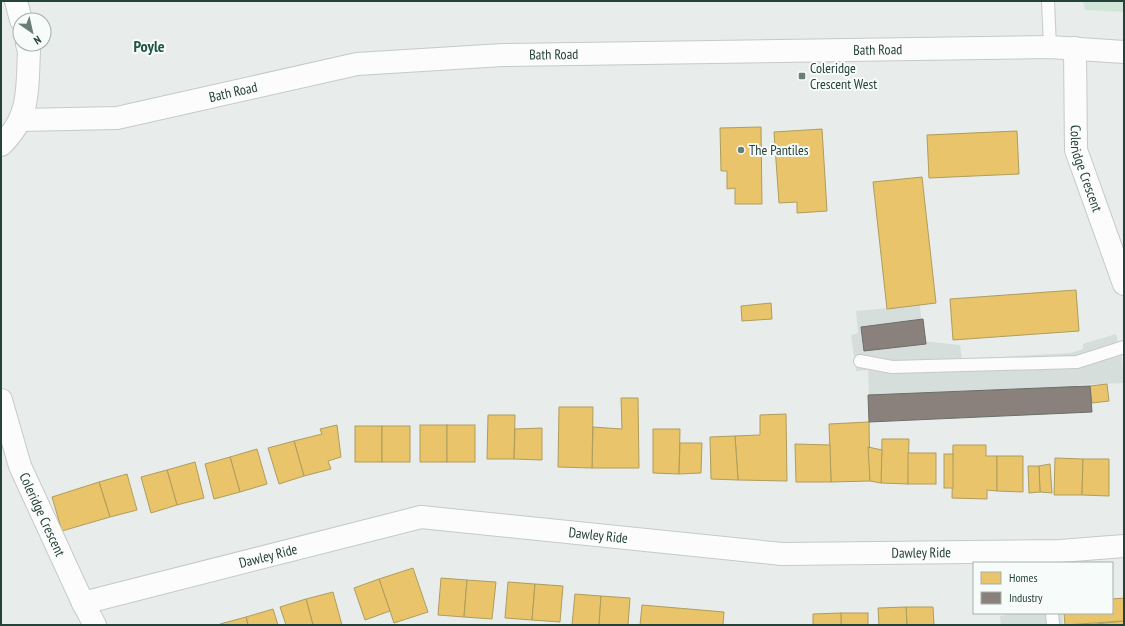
<svg xmlns="http://www.w3.org/2000/svg" width="1125" height="626" viewBox="0 0 1125 626" font-family="'PT Sans Narrow',sans-serif">
<style>
.built{fill:#d6dedb}
.green{fill:#d1e6d8}
.homes{fill:#e9c46a;stroke:#ae9d5c}
.industry{fill:#8a817c;stroke:#6b6e68}
.lines{fill:none;stroke-linecap:round;stroke-linejoin:round}
.service-casing{stroke:#c5cac8;stroke-width:14}
.minor-casing{stroke:#c5cac8;stroke-width:24}
.tertiary-casing{stroke:#c5cac8;stroke-width:24}
.service{stroke:#fcfcfc;stroke-width:12}
.minor{stroke:#fcfcfc;stroke-width:22}
.tertiary{stroke:#fcfcfc;stroke-width:22}
.poi-dot{fill:#697e78;stroke:#f7fbf9;stroke-width:1.5}
.labels{text-anchor:middle;stroke-width:4;stroke-linejoin:round;paint-order:stroke}
.street-label{font-size:14px;fill:#24423a;stroke:#f7fbf9}
.poi-label{font-size:14px;fill:#24423a;stroke:#f7fbf9;text-anchor:start}
.quarter-label{font-size:16px;font-weight:bold;fill:#1f5548;stroke:#f7fbf9}
</style>
<rect width="100%" height="100%" fill="#e8edeb"/>
<g class="built">
<path d="M920,305L923,341L960,345L962,359L1071,353L1083,349V344L1116,334L1122,357L1124,383L1078,385L1079,411L870,419L868,370L856,371L851,335L858,333L856,311Z"/>
<path d="M1018,613H1062L1063,625H1001L1000,616Z"/>
</g>
<path class="green" d="M1083,1H1124V12L1085,10Z"/>
<g class="homes">
<path d="M761,127L762,204H735V188L727,189V171H721L720,128Z"/>
<path d="M822,129L827,211L797,213V202L779,203L774,132Z"/>
<path d="M1017,131L1019,174L929,178L927,135Z"/>
<path d="M922,177L936,303L887,309L873,182Z"/>
<path d="M1076,290L1079,331L953,340L950,299Z"/>
<path d="M771,303L772,319L742,321L741,306Z"/>
<path d="M1107,384L1109,401L1092,403L1090,386Z"/>
<path d="M621,398H638L639,468H592L593,427L622,429Z"/>
<path d="M559,407H593L592,468L558,467Z"/>
<path d="M786,414L787,481L738,480L735,436L760,435V415Z"/>
<path d="M488,415H515L514,459H487Z"/>
<path d="M869,422L870,481L831,482L829,424Z"/>
<path d="M337,425L341,457L328,461L331,469L304,476L294,441L322,434L320,429Z"/>
<rect x="420" y="425" width="27" height="37"/>
<rect x="447" y="425" width="28" height="37"/>
<rect x="355" y="426" width="27" height="36"/>
<rect x="382" y="426" width="28" height="36"/>
<path d="M542,428V460L514,459L515,429Z"/>
<path d="M653,429H680L679,474L653,473Z"/>
<path d="M735,436L738,480L711,479L710,437Z"/>
<path d="M882,439H909L908,484L881,483Z"/>
<path d="M294,441L304,476L279,484L268,448Z"/>
<path d="M680,443H702L701,473L679,474Z"/>
<path d="M795,444L830,445L831,482H796Z"/>
<path d="M953,445H986V456H997V491L987,490V499L952,498Z"/>
<path d="M868,447L882,450L881,483L870,481Z"/>
<path d="M257,449L267,484L240,492L230,457Z"/>
<rect x="908" y="453" width="28" height="31"/>
<rect x="944" y="454" width="9" height="34"/>
<path d="M997,456H1023V492L997,491Z"/>
<path d="M230,457L240,492L214,499L205,464Z"/>
<path d="M1055,458L1083,459L1082,495H1054Z"/>
<path d="M1083,459H1109V496L1082,495Z"/>
<path d="M195,462L204,498L177,505L167,470Z"/>
<path d="M1050,464L1052,493L1040,492L1039,466Z"/>
<path d="M1028,466H1039L1040,492L1029,493Z"/>
<path d="M167,470L177,505L151,513L141,477Z"/>
<path d="M127,474L137,510L110,517L99,482Z"/>
<path d="M99,482L110,517L62,531L52,497Z"/>
<path d="M413,568L428,612L394,623L379,579Z"/>
<path d="M441,578L467,580L464,617L438,615Z"/>
<path d="M379,579L390,611L365,620L354,588Z"/>
<path d="M467,580L496,582L492,619L464,617Z"/>
<path d="M508,582L535,584L532,620L505,618Z"/>
<path d="M535,584L563,586L560,622L532,620Z"/>
<path d="M333,592L342,625H313L306,599Z"/>
<path d="M575,594L601,596L599,625H572Z"/>
<path d="M601,596L630,598L628,625H599Z"/>
<path d="M1124,598V621L1065,625L1064,613H1112V599Z"/>
<path d="M306,599L313,625H286L280,607Z"/>
<path d="M642,605L724,612L723,625H640Z"/>
<path d="M906,607H933L934,625H907Z"/>
<path d="M906,607L907,625H879L878,608Z"/>
<path d="M273,609L278,625H248L246,617Z"/>
<rect x="841" y="613" width="27" height="12"/>
<path d="M841,613V625H813V614Z"/>
<path d="M246,617L248,625H220V624Z"/>
<path d="M1124,621V625H1086Z"/>
</g>
<g class="industry">
<path d="M923,319L926,344L864,351L861,327Z"/>
<path d="M1090,386L1092,412L869,422L868,395Z"/>
</g>
<g class="lines">
<defs>
<g id="service">
<path d="M1048,1L1050,47"/>
<path d="M860,361L892,367L1077,362L1124,347"/>
<path d="M1052,613L1053,625"/>
</g>
<g id="minor">
<path id="s1" d="M1075,48L1076,150L1124,284"/>
<path id="s2" d="M20,120L117,118L357,64L503,55L1050,47L1124,52"/>
<path id="s3" d="M1,400L20,466L83,603L95,625"/>
<path id="s4" d="M83,603L421,517L782,554L1060,551L1124,546"/>
</g>
<g id="tertiary">
<path d="M16,1L21,20"/>
<path d="M1,145C31,117 27,88 29,51L27,44"/>
</g>
</defs>
<use href="#service" class="service-casing"/>
<use href="#minor" class="minor-casing"/>
<use href="#tertiary" class="tertiary-casing"/>
<use href="#service" class="service"/>
<use href="#minor" class="minor"/>
<use href="#tertiary" class="tertiary"/>
</g>
<g class="poi-dot">
<rect x="798" y="72" width="8" height="8" rx="2"/>
<circle cx="741" cy="150" r="4"/>
</g>
<g class="labels">
<g class="street-label">
<text dy="5" stroke="none"><textPath href="#s2" startOffset="864">Bath Road</textPath></text>
<text dy="5" stroke="none"><textPath href="#s2" startOffset="540">Bath Road</textPath></text>
<text dy="5" stroke="none"><textPath href="#s2" startOffset="216">Bath Road</textPath></text>
<text dy="5" stroke="none"><textPath href="#s1" startOffset="122">Coleridge Crescent</textPath></text>
<text dy="5" stroke="none"><textPath href="#s3" startOffset="122">Coleridge Crescent</textPath></text>
<text dy="5" stroke="none"><textPath href="#s4" startOffset="527">Dawley Ride</textPath></text>
<text dy="5" stroke="none"><textPath href="#s4" startOffset="851">Dawley Ride</textPath></text>
<text dy="5" stroke="none"><textPath href="#s4" startOffset="191">Dawley Ride</textPath></text>
</g>
<g class="poi-label">
<text x="810" y="73">Coleridge<tspan x="810" dy="16">Crescent West</tspan></text>
<text x="749" y="155">The Pantiles</text>
</g>
<g class="quarter-label">
<text x="149" y="52">Poyle</text>
</g>
</g>
<rect width="1125" height="626" fill="none" stroke="#24423a" stroke-width="4"/>
<rect x="973" y="562" width="140" height="52" fill="#f7fbf9" stroke="#a3b1ad"/>
<rect x="981" y="572" width="20" height="12" fill="#e9c46a" stroke="#a3b1ad"/>
<text x="1009" y="582" font-size="12" fill="#24423a">Homes</text>
<rect x="981" y="592" width="20" height="12" fill="#8a817c" stroke="#a3b1ad"/>
<text x="1009" y="602" font-size="12" fill="#24423a">Industry</text>
<g transform="translate(32 32) rotate(146)"><circle r="19" fill="#f7fbf9" stroke="#a3b1ad"/>
<path d="M0-3L7 15L0 10L-7 15Z" fill="#697e78"/>
<text y="-6" font-size="11" font-weight="bold" text-anchor="middle" fill="#24423a">N</text>
</g>
</svg>
